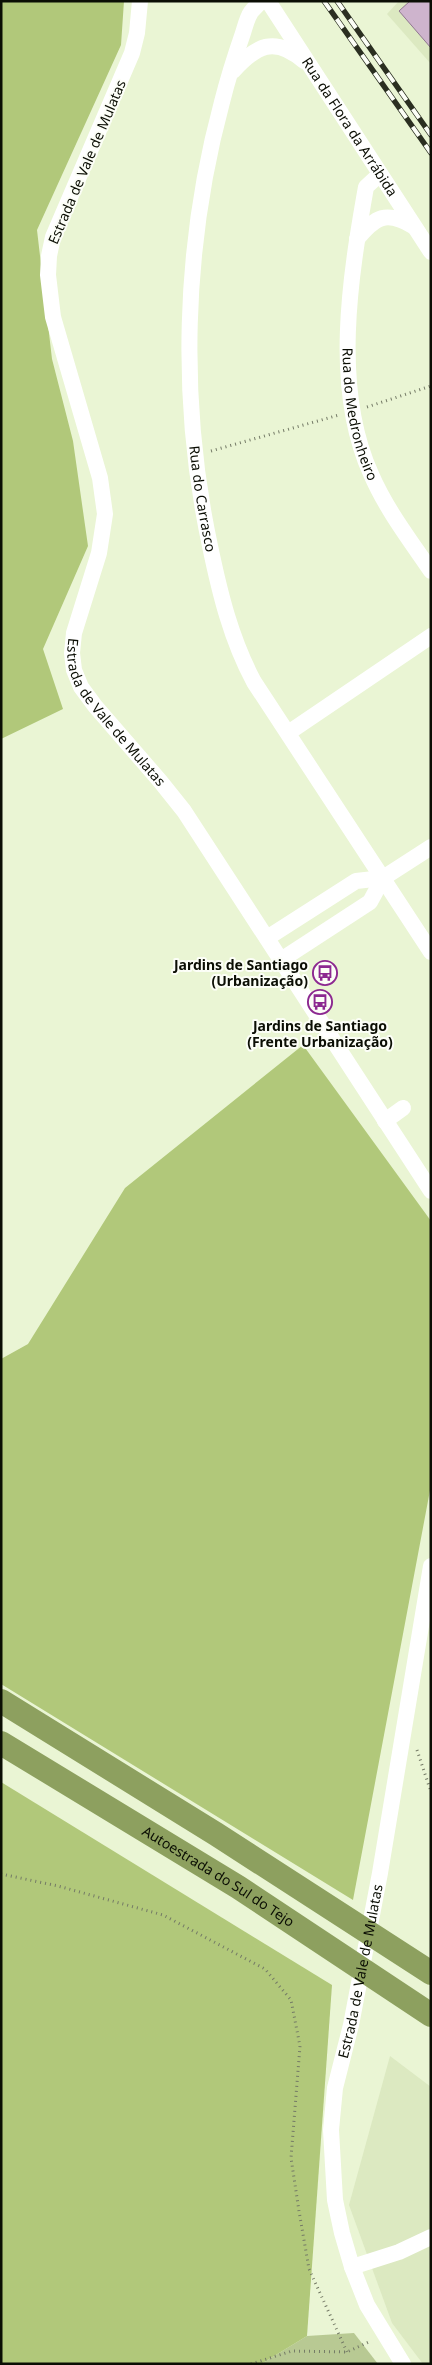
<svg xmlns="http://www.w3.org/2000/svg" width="432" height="2365" viewBox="0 0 432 2365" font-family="'Noto Sans',sans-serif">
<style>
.built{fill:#dce9c1}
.green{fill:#b8c993}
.forest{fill:#b1c87a}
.building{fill:#ceb4cd;stroke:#907890}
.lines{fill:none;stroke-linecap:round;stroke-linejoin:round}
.path{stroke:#747a66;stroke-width:3;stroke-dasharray:1 4;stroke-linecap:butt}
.minor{stroke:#fff;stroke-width:16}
.highway{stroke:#8da05f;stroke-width:24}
.rail-casing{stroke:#2b2f21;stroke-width:5.5}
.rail{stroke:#fcfef7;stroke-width:4;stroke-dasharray:11;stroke-linecap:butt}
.labels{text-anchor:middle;stroke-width:4;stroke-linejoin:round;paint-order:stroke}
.street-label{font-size:14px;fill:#0b0e04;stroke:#fcfef7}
.poi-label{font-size:14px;font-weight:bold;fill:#0b0e04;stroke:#fcfef7;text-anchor:end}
</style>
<rect width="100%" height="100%" fill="#eaf5d4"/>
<g class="built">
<path d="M399,1H431V64L387,14Z"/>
<path d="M390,2056L431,2087V2364H423L392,2323L349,2205Z"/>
</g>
<path class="green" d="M354,2333L378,2364H261L307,2336Z"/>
<g class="forest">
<path d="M1,1H124L121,45L37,230L52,359L73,441L88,546L43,649L63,709L1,739Z"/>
<path d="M303,1045L431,1221V1485L353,1900L1,1684V1359L28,1344L125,1188Z"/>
<path d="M1,1782L332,1985L307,2336L261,2364H1Z"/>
</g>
<path class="building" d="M410,1H431V48L399,11Z"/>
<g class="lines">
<g class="path">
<path d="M367,407L431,386"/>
<path d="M211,451L339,415"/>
<path d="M417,1750L431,1792"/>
<path d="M1,1874L58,1886L163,1915L265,1969L291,2000L300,2046L291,2158L299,2211L309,2269L347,2352"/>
<path d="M251,2364L292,2351L347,2352L371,2341"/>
</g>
<g class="minor">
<path id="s1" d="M140,1L137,33L132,53L53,237L49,256L48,275L53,317L100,478L105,514L99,553L74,633L72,653L74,670L81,687L95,706L160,781L184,811L431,1191"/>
<path id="s2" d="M261,1C258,5 254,8 251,12C247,18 245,27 243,33C235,56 228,78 222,102C183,246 179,401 210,546C220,594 231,639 254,682L431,952"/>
<path id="s3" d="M268,1L431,252"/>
<path d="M233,71C256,46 274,35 304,61"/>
<path id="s4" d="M380,174L366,187C350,277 332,388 371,474C386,509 410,540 431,571"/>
<path d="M357,239C375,217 386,210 413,226"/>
<path d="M288,733L431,636"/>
<path d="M267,938L356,881L383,878L431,847"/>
<path d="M281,960L370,902L383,878"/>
<path d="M385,1121L403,1108"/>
<path d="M352,2267L399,2252L431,2237"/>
<path id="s5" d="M403,2364L367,2305L352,2267L342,2233L335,2200L331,2130L335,2088L351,2025L380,1873L431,1566"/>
</g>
<g class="highway">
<path d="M1,1701L216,1834L431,1973"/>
<path id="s6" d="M1,1743L238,1887L431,2015"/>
</g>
<defs>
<g id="rail">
<path d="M324,1L431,153"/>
<path d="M337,1L431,135"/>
</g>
</defs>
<use href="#rail" class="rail-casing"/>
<use href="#rail" class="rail"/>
</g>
<defs>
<symbol id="bus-ring" viewBox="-11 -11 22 22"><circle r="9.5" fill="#fcfef7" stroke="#8c2890" stroke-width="1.5"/><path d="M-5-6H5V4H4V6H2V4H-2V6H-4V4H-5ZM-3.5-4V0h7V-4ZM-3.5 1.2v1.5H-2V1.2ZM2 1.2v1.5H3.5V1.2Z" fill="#8c2890"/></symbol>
</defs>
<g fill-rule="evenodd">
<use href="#bus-ring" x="311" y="959" width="28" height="28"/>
<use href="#bus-ring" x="306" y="988" width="28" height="28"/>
</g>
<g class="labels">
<g class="street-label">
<text dy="5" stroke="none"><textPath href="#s3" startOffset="150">Rua da Flora da Arrábida</textPath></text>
<text transform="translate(87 162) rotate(-67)" y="5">Estrada de Vale de Mulatas</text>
<text dy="5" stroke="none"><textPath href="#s4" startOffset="249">Rua do Medronheiro</textPath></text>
<text dy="5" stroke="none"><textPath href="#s2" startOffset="510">Rua do Carrasco</textPath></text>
<text dy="5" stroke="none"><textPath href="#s1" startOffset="755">Estrada de Vale de Mulatas</textPath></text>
<text dy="5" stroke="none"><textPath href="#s6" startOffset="255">Autoestrada do Sul do Tejo</textPath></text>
<text dy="5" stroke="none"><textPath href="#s5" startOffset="411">Estrada de Vale de Mulatas</textPath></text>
</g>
<g class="poi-label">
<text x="308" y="970">Jardins de Santiago<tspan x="308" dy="16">(Urbanização)</tspan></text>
<text x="320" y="1031" text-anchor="middle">Jardins de Santiago<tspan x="320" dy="16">(Frente Urbanização)</tspan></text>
</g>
</g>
<rect width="432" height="2365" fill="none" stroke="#0b0e04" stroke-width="5"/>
</svg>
